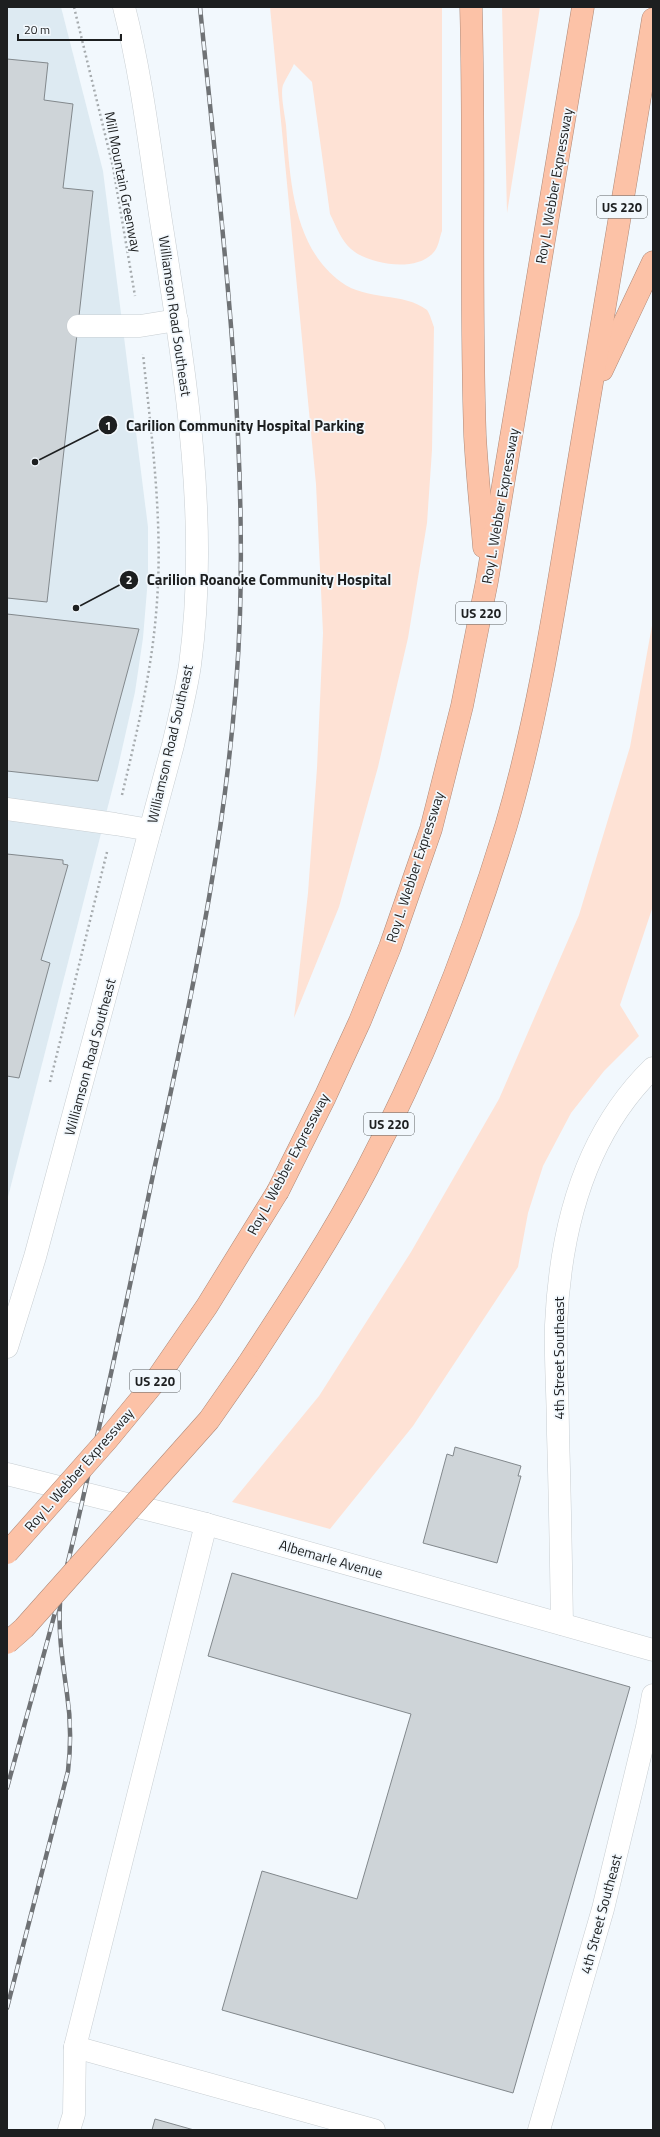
<svg xmlns="http://www.w3.org/2000/svg" width="660" height="2137" viewBox="0 0 660 2137" font-family="'Titillium Web',sans-serif">
<style>
.built{fill:#ddeaf2}
.green{fill:#fee2d5}
.building{fill:#ced4d8;stroke:#82888c}
.lines{fill:none;stroke-linecap:round;stroke-linejoin:round}
.minor-casing{stroke:#c8ced2;stroke-width:23}
.highway-casing{stroke:#ae8978;stroke-width:23}
.path{stroke:#a6abae;stroke-width:2.5;stroke-dasharray:2 3;stroke-linecap:butt}
.minor{stroke:#fff;stroke-width:22}
.highway{stroke:#fcc2a7;stroke-width:22}
.rail-casing{stroke:#6f7275;stroke-width:4.5}
.rail{stroke:#f2f8fd;stroke-width:3;stroke-dasharray:9;stroke-linecap:butt}
.highway-bridge-casing{stroke:#ae8978;stroke-width:23;stroke-linecap:butt}
.highway-bridge{stroke:#fcc2a7;stroke-width:22}
.labels{text-anchor:middle;stroke-width:3.5;stroke-linejoin:round;paint-order:stroke}
.shield{fill:#f2f8fd;stroke:#5d6062;stroke-width:1}
.shield-label{font-size:13px;font-weight:bold;fill:#1d1f20}
.street-label{font-size:14px;fill:#1d1f20;stroke:#f2f8fd}
.leader{fill:none;stroke:#1d1f20;stroke-width:1.5}
.callout-dot{fill:#1d1f20;stroke:#f2f8fd;stroke-width:1.5}
.mark-label{font-size:12px;text-anchor:middle;font-weight:bold;fill:#fff}
.callout-label{font-size:15px;text-anchor:middle;font-weight:bold;fill:#1d1f20;stroke:#f2f8fd;stroke-width:3.5;stroke-linejoin:round;paint-order:stroke}
</style>
<rect width="100%" height="100%" fill="#f2f8fd"/>
<path class="built" d="M7,7H61L103,171L148,527V578L143,638L135,692L118,767L8,1197Z"/>
<g class="green">
<path d="M270,7H442V231C440,236 439,244 436,249C421,274 369,265 351,249C341,240 336,226 330,214L312,82L294,64C291,71 286,78 283,85C280,94 285,115 286,125C290,179 293,247 341,282C366,301 404,292 427,310C430,314 432,322 434,327L432,450L427,523L408,638L378,767L339,907L294,1018L308,893L317,768L323,633L316,484Z"/>
<path d="M502,7H540L507,213Z"/>
<path d="M653,620V906L620,1005L639,1036L604,1071L571,1113L543,1166L528,1213L518,1267L413,1426L330,1529L232,1502L319,1396L411,1252L499,1099L579,915L630,747Z"/>
</g>
<g class="building">
<path d="M7,59L48,63L44,100L73,104L63,188L93,191L47,602L7,598Z"/>
<path d="M7,614L139,629L98,781L7,771Z"/>
<path d="M7,854L63,860V864L68,865L41,960L50,963L19,1078L7,1076Z"/>
<path d="M455,1447L521,1466L518,1476H521L497,1563L423,1543L447,1454L453,1456Z"/>
<path d="M232,1573L630,1687L513,2093L222,2010L262,1871L357,1899L411,1714L208,1656Z"/>
<path d="M155,2119L194,2130H152Z"/>
</g>
<g class="lines">
<defs>
<g id="minor">
<path d="M78,326H140L177,320"/>
<path d="M7,809L115,824L150,830"/>
<path d="M7,1347L35,1257L173,745C179,719 186,692 190,665C210,517 184,367 161,221C150,150 142,77 124,7"/>
<path d="M7,1474L206,1524L653,1650"/>
<path d="M562,1624C561,1561 560,1497 558,1434C558,1398 555,1361 556,1325C560,1232 584,1135 653,1068"/>
<path d="M75,2047L374,2130"/>
<path d="M69,2130L74,2114L75,2047L206,1524"/>
<path d="M539,2130L603,1909L647,1727L653,1695"/>
</g>
<g id="highway">
<path d="M471,7C475,150 470,293 475,436C477,473 481,510 484,547"/>
<path d="M602,370L653,262"/>
<path d="M278,1191L325,1097L360,1021L390,947L431,829L462,706L487,581L583,7"/>
<path d="M248,1364C290,1300 332,1236 367,1169C424,1060 470,944 506,826C539,714 556,598 575,484C601,329 627,174 653,19"/>
</g>
</defs>
<use href="#minor" class="minor-casing"/>
<use href="#highway" class="highway-casing"/>
<g class="path">
<path d="M74,7L113,167L135,296"/>
<path d="M122,795C136,736 151,675 156,614C164,527 152,441 143,354"/>
<path d="M50,1082L107,852"/>
</g>
<use href="#minor" class="minor"/>
<use href="#highway" class="highway"/>
<defs>
<g id="rail">
<path d="M7,1788C34,1689 63,1590 85,1489C110,1383 132,1276 154,1170C194,987 234,801 240,614C246,411 220,209 200,7"/>
<path d="M7,2008L68,1771C71,1745 71,1720 67,1694C63,1664 58,1634 60,1603"/>
</g>
</defs>
<use href="#rail" class="rail-casing"/>
<use href="#rail" class="rail"/>
<defs>
<g id="highway-bridge">
<path d="M7,1553L107,1440L154,1383L207,1306L278,1191"/>
<path d="M7,1643L24,1628L209,1420L248,1364"/>
</g>
</defs>
<use href="#highway-bridge" class="highway-bridge-casing"/>
<use href="#highway-bridge" class="highway-bridge"/>
</g>
<g class="labels">
<g class="shield">
<rect x="597" y="196" width="50" height="22" rx="3"/>
<rect x="456" y="602" width="50" height="22" rx="3"/>
<rect x="364" y="1113" width="50" height="22" rx="3"/>
<rect x="130" y="1370" width="50" height="22" rx="3"/>
</g>
<g class="shield-label">
<text x="622" y="212">US 220</text>
<text x="481" y="618">US 220</text>
<text x="389" y="1129">US 220</text>
<text x="155" y="1386">US 220</text>
</g>
<g class="street-label">
<text transform="translate(123 182) rotate(79)" y="5">Mill Mountain Greenway</text>
<text transform="translate(554 186) rotate(-80)" y="5">Roy L. Webber Expressway</text>
<text transform="translate(175 316) rotate(82)" y="5">Williamson Road Southeast</text>
<text transform="translate(500 506) rotate(-80)" y="5">Roy L. Webber Expressway</text>
<text transform="translate(170 744) rotate(-77)" y="5">Williamson Road Southeast</text>
<text transform="translate(415 867) rotate(-72)" y="5">Roy L. Webber Expressway</text>
<text transform="translate(90 1057) rotate(-75)" y="5">Williamson Road Southeast</text>
<text transform="translate(288 1164) rotate(-62)" y="5">Roy L. Webber Expressway</text>
<text transform="translate(559 1358) rotate(-90)" y="5">4th Street Southeast</text>
<text transform="translate(79 1470) rotate(-49)" y="5">Roy L. Webber Expressway</text>
<text transform="translate(331 1559) rotate(16)" y="5">Albemarle Avenue</text>
<text transform="translate(601 1914) rotate(-75)" y="5">4th Street Southeast</text>
</g>
</g>
<path class="leader" d="M35 462L108 425M76 608L129 580"/>
<g class="callout-dot">
<circle cx="35" cy="462" r="4"/>
<circle cx="76" cy="608" r="4"/>
<circle cx="108" cy="425" r="10"/>
<circle cx="129" cy="580" r="10"/>
</g>
<g class="mark-label">
<text x="108" y="430">1</text>
<text x="129" y="584">2</text>
</g>
<g class="callout-label">
<text x="245" y="431">Carilion Community Hospital Parking</text>
<text x="269" y="585">Carilion Roanoke Community Hospital</text>
</g>
<rect width="660" height="2137" fill="none" stroke="#1d1f20" stroke-width="16"/>
<path d="M18 34v6h103v-6" fill="none" stroke="#1d1f20" stroke-width="2"/>
<text x="24" y="34" font-size="12" fill="#1d1f20" stroke="#f2f8fd" stroke-width="3" paint-order="stroke">20 m</text>
</svg>
